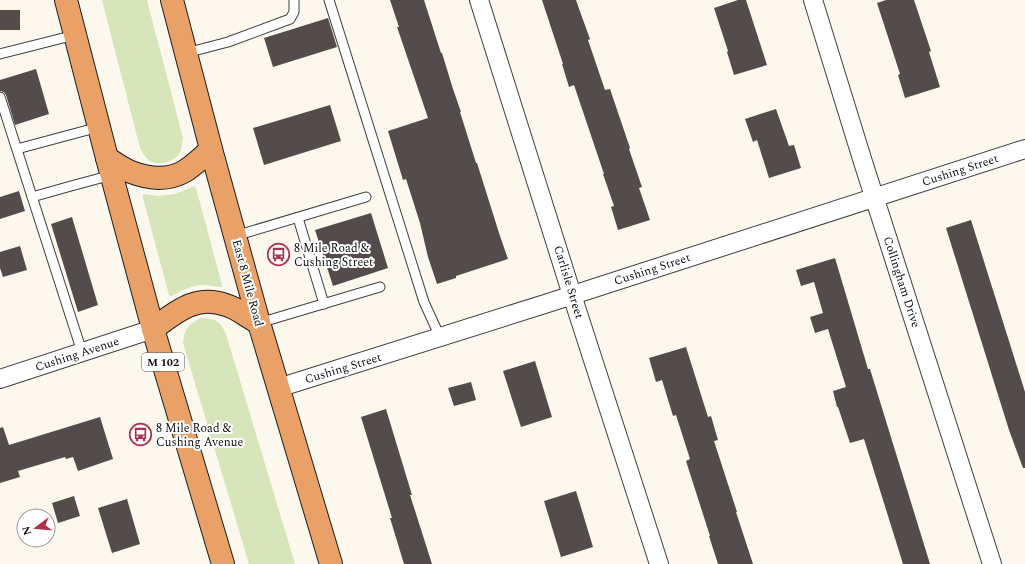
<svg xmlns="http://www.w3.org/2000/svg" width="1025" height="564" viewBox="0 0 1025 564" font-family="Spectral,serif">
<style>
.green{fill:#d7e5ba}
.building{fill:#544c4a}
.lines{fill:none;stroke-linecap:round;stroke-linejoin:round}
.service-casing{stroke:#404040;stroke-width:11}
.minor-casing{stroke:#404040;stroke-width:20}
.trunk-casing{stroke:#1e1e1e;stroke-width:24}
.service{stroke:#fff;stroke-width:9}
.minor{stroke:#fff;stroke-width:18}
.trunk{stroke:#eaa168;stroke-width:22}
.labels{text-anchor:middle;stroke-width:4;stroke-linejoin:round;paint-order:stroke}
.shield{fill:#fff;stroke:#565656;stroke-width:1}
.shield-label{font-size:11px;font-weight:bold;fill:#0d0d0d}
.street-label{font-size:12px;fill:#0d0d0d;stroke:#fff}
.poi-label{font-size:12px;fill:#0d0d0d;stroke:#fff;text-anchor:start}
</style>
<rect width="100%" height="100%" fill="#fdf8ee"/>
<g class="green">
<path d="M102,0H147L183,138C182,143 182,149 179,154C174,162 159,166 150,161C145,158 143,153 140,148Z"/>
<path d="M194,186L196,188L222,285V287C215,287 209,285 202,285C190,286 182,291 171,296L169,295L143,198V195L146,194L157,196L175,194Z"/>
<path d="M200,318C215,318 220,321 226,334L295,564H249L183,343C184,329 188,325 200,318Z"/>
</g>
<g class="building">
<path d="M390,0H424L441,53H442L453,89L461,112H460L476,163H477L500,236L508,259L456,276V278L437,284L428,257L420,223L406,179L403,180L388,131L428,118L397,27H399Z"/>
<path d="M542,0H576L582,17L590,39L588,40L605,90L610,89L630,148L629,149L642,187L639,188L650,220L618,230L611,207L614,206L603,174H604L574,85L569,87L562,64H563Z"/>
<path d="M738,0H746L767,65L734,75L727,52L728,51L714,8Z"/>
<path d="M886,0H914L931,51L929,52L940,87L905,98L898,75L900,74L877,3Z"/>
<rect x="0" y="10" width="20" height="20"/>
<path d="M328,18L337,47L273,67L264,38Z"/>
<path d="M36,69L49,114L15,125L6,95L4,92L0,91V80Z"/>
<path d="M330,105L341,141L264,165L253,128Z"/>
<path d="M776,109L789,146L794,145L801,168L769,178L757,140L753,142L745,119Z"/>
<path d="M19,191L25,211L0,219V197Z"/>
<path d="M371,213L388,268L333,286L315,230Z"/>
<path d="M72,217L98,305L78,312L51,224Z"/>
<path d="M971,220L1025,392V468H1023L1009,430L946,228Z"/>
<path d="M20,246L27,270L3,277L0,268V252Z"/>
<path d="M835,258L868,369H870L930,564H903L864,439L850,443L838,407H837L833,391L846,387L828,329L815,333L810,317L823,313L814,282L801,286L796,270Z"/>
<path d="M686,347L708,417L711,416L718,440L714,441L737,512H736L753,564H718L709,536H710L686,461L690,459L676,415L673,416L662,380L656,382L649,358Z"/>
<path d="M535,361L552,417L521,427L503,371Z"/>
<path d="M471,382L476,400L454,406L448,388Z"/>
<path d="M386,409L412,495H410L432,564H404L390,518H392L361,417Z"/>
<path d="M100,417L113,459L78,471L73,457L66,459L65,457L18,471L20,477L0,483V428L3,427L9,445Z"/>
<path d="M576,491L593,547L561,557L544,501Z"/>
<path d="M74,496L80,516L58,523L52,503Z"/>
<path d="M127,499L140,544L112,553L98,508Z"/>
</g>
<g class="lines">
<defs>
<g id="service">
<path d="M329,0L424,302L440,337"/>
<path d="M186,53L228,42L290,19L294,12V0"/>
<path d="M0,54L75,35"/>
<path d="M0,97L82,352"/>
<path d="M17,149L99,127"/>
<path d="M32,197L71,186L112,175"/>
<path d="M298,218L324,304"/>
<path d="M235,236L366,197"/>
<path d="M259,323L380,287"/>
</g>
<g id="minor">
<path d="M479,0L572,295L659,564"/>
<path d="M813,0L863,162L992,564"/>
<path d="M0,379L153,329"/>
<path d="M278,388L548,303L1025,149"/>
</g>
<g id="trunk">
<path d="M66,0L107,158L153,329L223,564"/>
<path d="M172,0L211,149L259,323L331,564"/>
<path d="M107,158C115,163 123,169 131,172C149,179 168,181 185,171C194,165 203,157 211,149"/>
<path d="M153,329C176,312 196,294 226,305C237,308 249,318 259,323"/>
</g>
</defs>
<use href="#service" class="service-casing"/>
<use href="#minor" class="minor-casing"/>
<use href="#trunk" class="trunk-casing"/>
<use href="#service" class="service"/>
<use href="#minor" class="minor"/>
<use href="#trunk" class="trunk"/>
</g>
<defs>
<symbol id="bus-ring" viewBox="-11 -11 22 22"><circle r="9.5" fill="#fff" stroke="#b0314c" stroke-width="1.5"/><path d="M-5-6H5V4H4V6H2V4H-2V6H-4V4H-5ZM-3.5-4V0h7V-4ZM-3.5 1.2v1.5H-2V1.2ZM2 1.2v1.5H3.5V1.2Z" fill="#b0314c"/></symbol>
</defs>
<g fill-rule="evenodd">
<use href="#bus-ring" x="266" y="242" width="25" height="25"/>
<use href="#bus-ring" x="128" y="422" width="25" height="25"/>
</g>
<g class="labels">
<rect class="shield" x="142" y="353" width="42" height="18" rx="3"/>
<g class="shield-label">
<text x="163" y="366">M 102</text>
</g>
<g class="street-label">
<text transform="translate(960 170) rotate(-18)" y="4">Cushing Street</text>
<text transform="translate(652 269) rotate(-18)" y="4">Cushing Street</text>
<text transform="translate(569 282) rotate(73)" y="4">Carlisle Street</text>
<text transform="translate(902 282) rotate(72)" y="4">Collingham Drive</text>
<text transform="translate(248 283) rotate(75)" y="4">East 8 Mile Road</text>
<text transform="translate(77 354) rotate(-18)" y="4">Cushing Avenue</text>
<text transform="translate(343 368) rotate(-17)" y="4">Cushing Street</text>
</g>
<g class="poi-label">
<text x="294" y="252">8 Mile Road &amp;<tspan x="294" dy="14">Cushing Street</tspan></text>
<text x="156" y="432">8 Mile Road &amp;<tspan x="156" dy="14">Cushing Avenue</tspan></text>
</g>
</g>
<g transform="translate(36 528) rotate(254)"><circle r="19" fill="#ffffff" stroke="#9e9e9e"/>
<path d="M0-3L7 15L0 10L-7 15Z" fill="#b0314c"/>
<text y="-6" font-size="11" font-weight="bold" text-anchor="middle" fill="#0d0d0d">N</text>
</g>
</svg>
